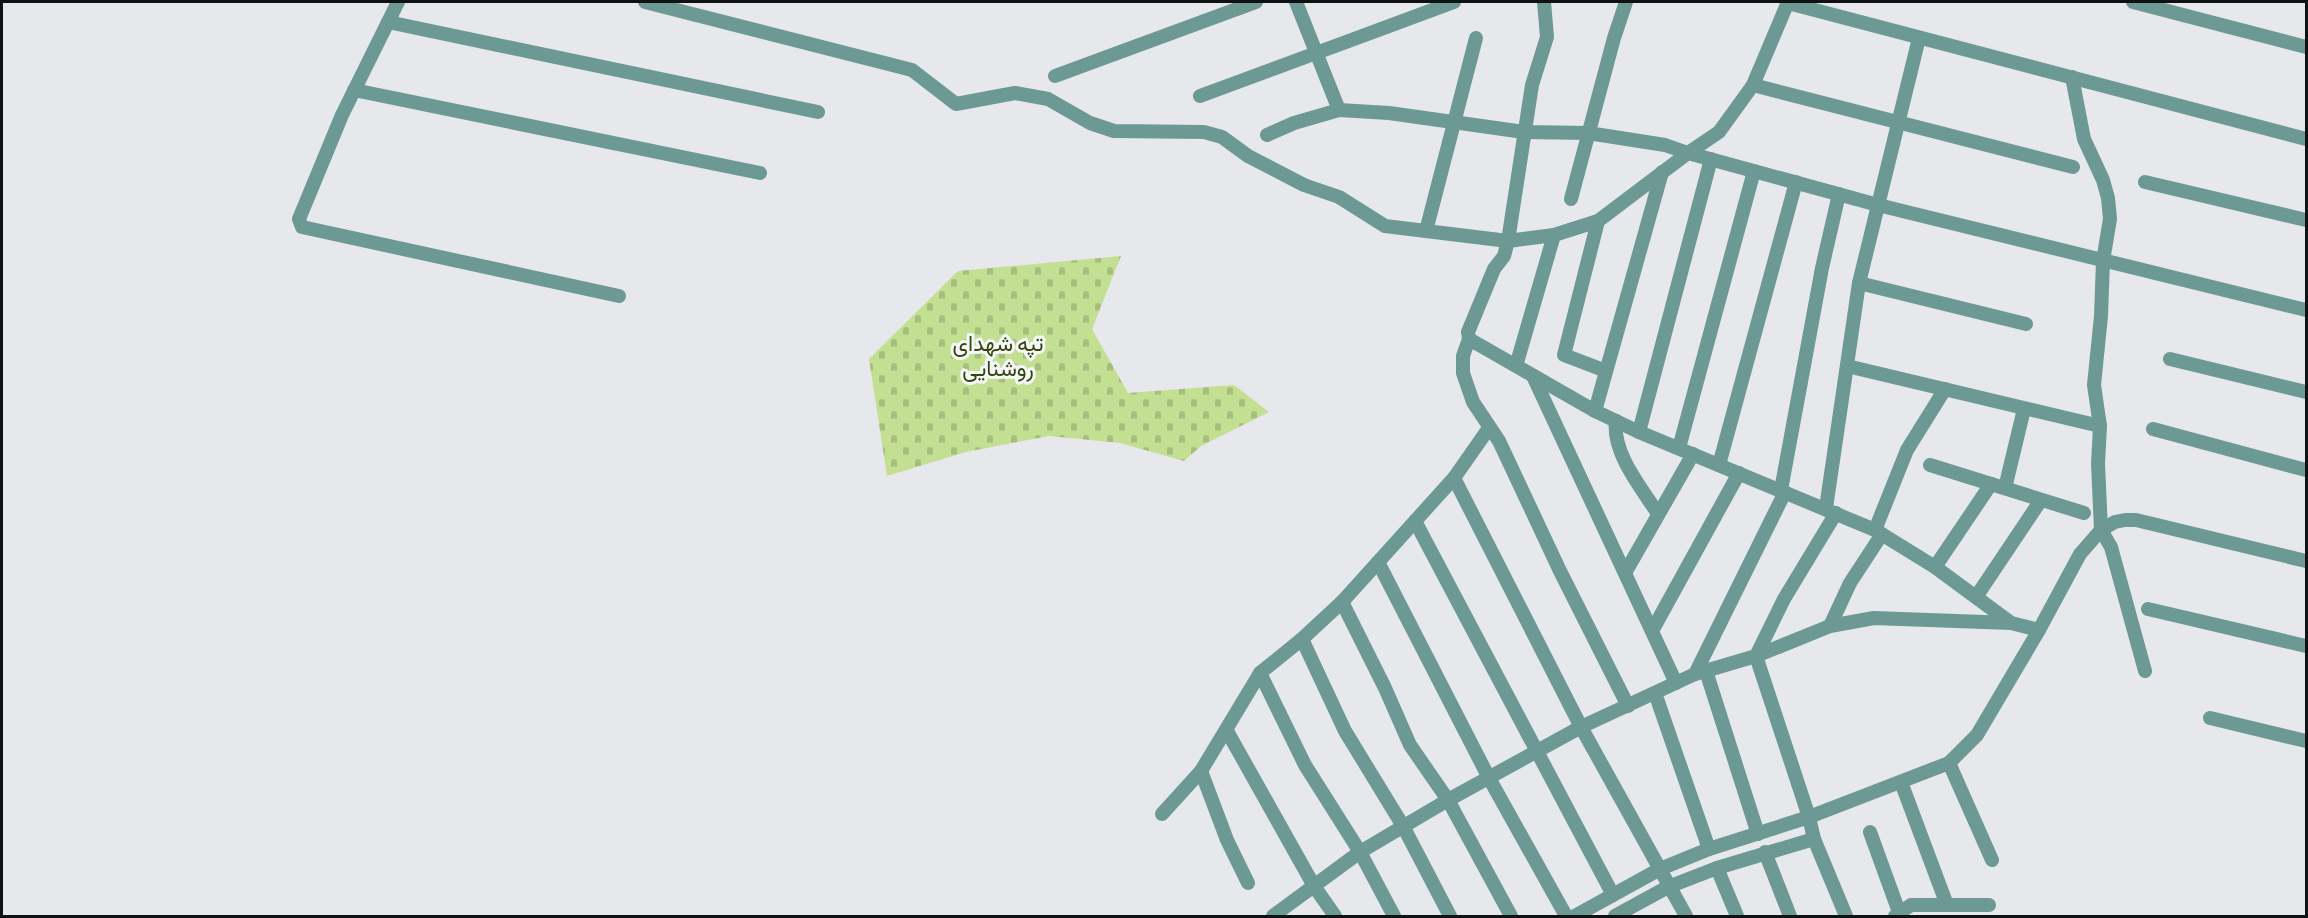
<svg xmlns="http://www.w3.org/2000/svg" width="2308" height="918" viewBox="0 0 2308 918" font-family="Commissioner,Vazirmatn,sans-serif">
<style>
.cemetery{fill:url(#cemetery-stones)}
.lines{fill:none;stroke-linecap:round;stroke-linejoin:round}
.minor{stroke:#6c9994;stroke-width:14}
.labels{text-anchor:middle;stroke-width:6;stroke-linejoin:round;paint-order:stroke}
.park-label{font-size:22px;fill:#34450a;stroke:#f4f6f8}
</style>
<defs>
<pattern id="cemetery-stones" width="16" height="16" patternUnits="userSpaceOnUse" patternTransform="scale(1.5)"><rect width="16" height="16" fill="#c3df92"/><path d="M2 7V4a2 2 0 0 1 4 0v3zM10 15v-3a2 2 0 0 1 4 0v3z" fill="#a6be7d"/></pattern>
</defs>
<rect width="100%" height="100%" fill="#e6e8eb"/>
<path class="cemetery" d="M1121,256L1092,329L1128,393L1234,385L1269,412L1201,446L1184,461L1120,443L1049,436L966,452L887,476L869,359L958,271Z"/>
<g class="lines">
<g class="minor">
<path d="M398,2L342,115L299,219L302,227L619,296"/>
<path d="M645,2L912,70L956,104L1015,93L1048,99L1090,123L1114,131L1204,132L1222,137L1248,156L1304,185L1339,197L1385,226L1508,241L1554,235L1598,221L1688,153L1878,205L2306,310"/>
<path d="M1296,2L1339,110"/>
<path d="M1544,2L1547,37L1532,85L1508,241L1504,256L1494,269L1468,332L1469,339L1463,356V373L1473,402L1499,441L1560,571L1628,706"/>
<path d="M2133,2L2306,47"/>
<path d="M1788,3L2306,139"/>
<path d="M388,22L818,112"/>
<path d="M1055,76L1256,2"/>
<path d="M2072,77L2084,139L2103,180L2108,198L2110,219L2103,261L2101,316L2094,385L2100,426L2098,464L2101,530L2111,547L2145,671"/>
<path d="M1753,85L2073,167"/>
<path d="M354,90L760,173"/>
<path d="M1200,96L1454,2"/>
<path d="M1267,135L1294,123L1339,110L1389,113L1524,132L1588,133L1665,145L1688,153L1719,132L1753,85L1788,2"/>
<path d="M2145,182L2306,220"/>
<path d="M1571,199L1614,38L1626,2"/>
<path d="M1598,221L1564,355L1606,371"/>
<path d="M1426,231L1476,38"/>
<path d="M1859,283L2026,324"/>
<path d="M1469,339L1595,411L1639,432L1875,530L1935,567L2011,623"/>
<path d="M2170,359L2306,392"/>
<path d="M1516,366L1554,235"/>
<path d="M1847,366L2100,426"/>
<path d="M1533,376L1676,683"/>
<path d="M1595,411L1662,172"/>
<path d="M1616,421C1612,453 1641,487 1658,514"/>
<path d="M2153,429L2306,470"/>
<path d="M1639,432L1711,159"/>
<path d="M1679,448L1754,171"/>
<path d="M1719,465L1796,182"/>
<path d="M1930,465L2084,513"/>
<path d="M1454,478L1581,727L1686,916"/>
<path d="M2005,488L2024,409"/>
<path d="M1781,490L1822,268L1839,194"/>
<path d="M1826,508L1859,283L1919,38"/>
<path d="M1836,513L1784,599L1756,656L1809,817L1814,839L1846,916"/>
<path d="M1415,521L1613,895"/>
<path d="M1875,530L1907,450L1945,389"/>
<path d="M1378,562L1489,778L1566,916"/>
<path d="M1935,567L1991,484"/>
<path d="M1625,573L1693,454"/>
<path d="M1976,597L2041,500"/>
<path d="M1342,602L1385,688L1410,745L1448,800L1511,916"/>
<path d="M2148,609L2306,646"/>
<path d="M1830,626L1850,583L1882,534"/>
<path d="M1652,631L1739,473"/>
<path d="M1302,639L1345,731L1403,826L1450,916"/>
<path d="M1706,671L1758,834"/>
<path d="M1260,673L1305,765L1360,852L1394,916"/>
<path d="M1695,674L1785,492"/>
<path d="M1655,693L1709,849"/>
<path d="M2210,718L2306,741"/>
<path d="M1227,731L1314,886L1335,916"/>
<path d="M1949,763L1992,860"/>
<path d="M1201,771L1227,840L1248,883"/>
<path d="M1901,782L1947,905"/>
<path d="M1162,814L1201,771L1260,673L1302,639L1342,602L1454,478L1489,428"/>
<path d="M1870,832L1899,912"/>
<path d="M1765,852L1790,916"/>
<path d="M1717,868L1737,916"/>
<path d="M1273,916L1360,852L1448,800L1581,727L1695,674L1756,656L1830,626L1874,618L2011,623L2039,630"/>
<path d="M1575,916L1660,869L1709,849L1809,817L1949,763L1977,735L2039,630L2080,554L2101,530L2115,522L2125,520H2136L2306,561"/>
<path d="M1615,916L1668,887L1717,868L1814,839"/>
<path d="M1895,916L1911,905H1989"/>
</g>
</g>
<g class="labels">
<g class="park-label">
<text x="998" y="351">تپه شهدای<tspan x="998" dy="25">روشنایی</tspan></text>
</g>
</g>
<rect width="2308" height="918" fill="none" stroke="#101112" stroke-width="6"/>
</svg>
